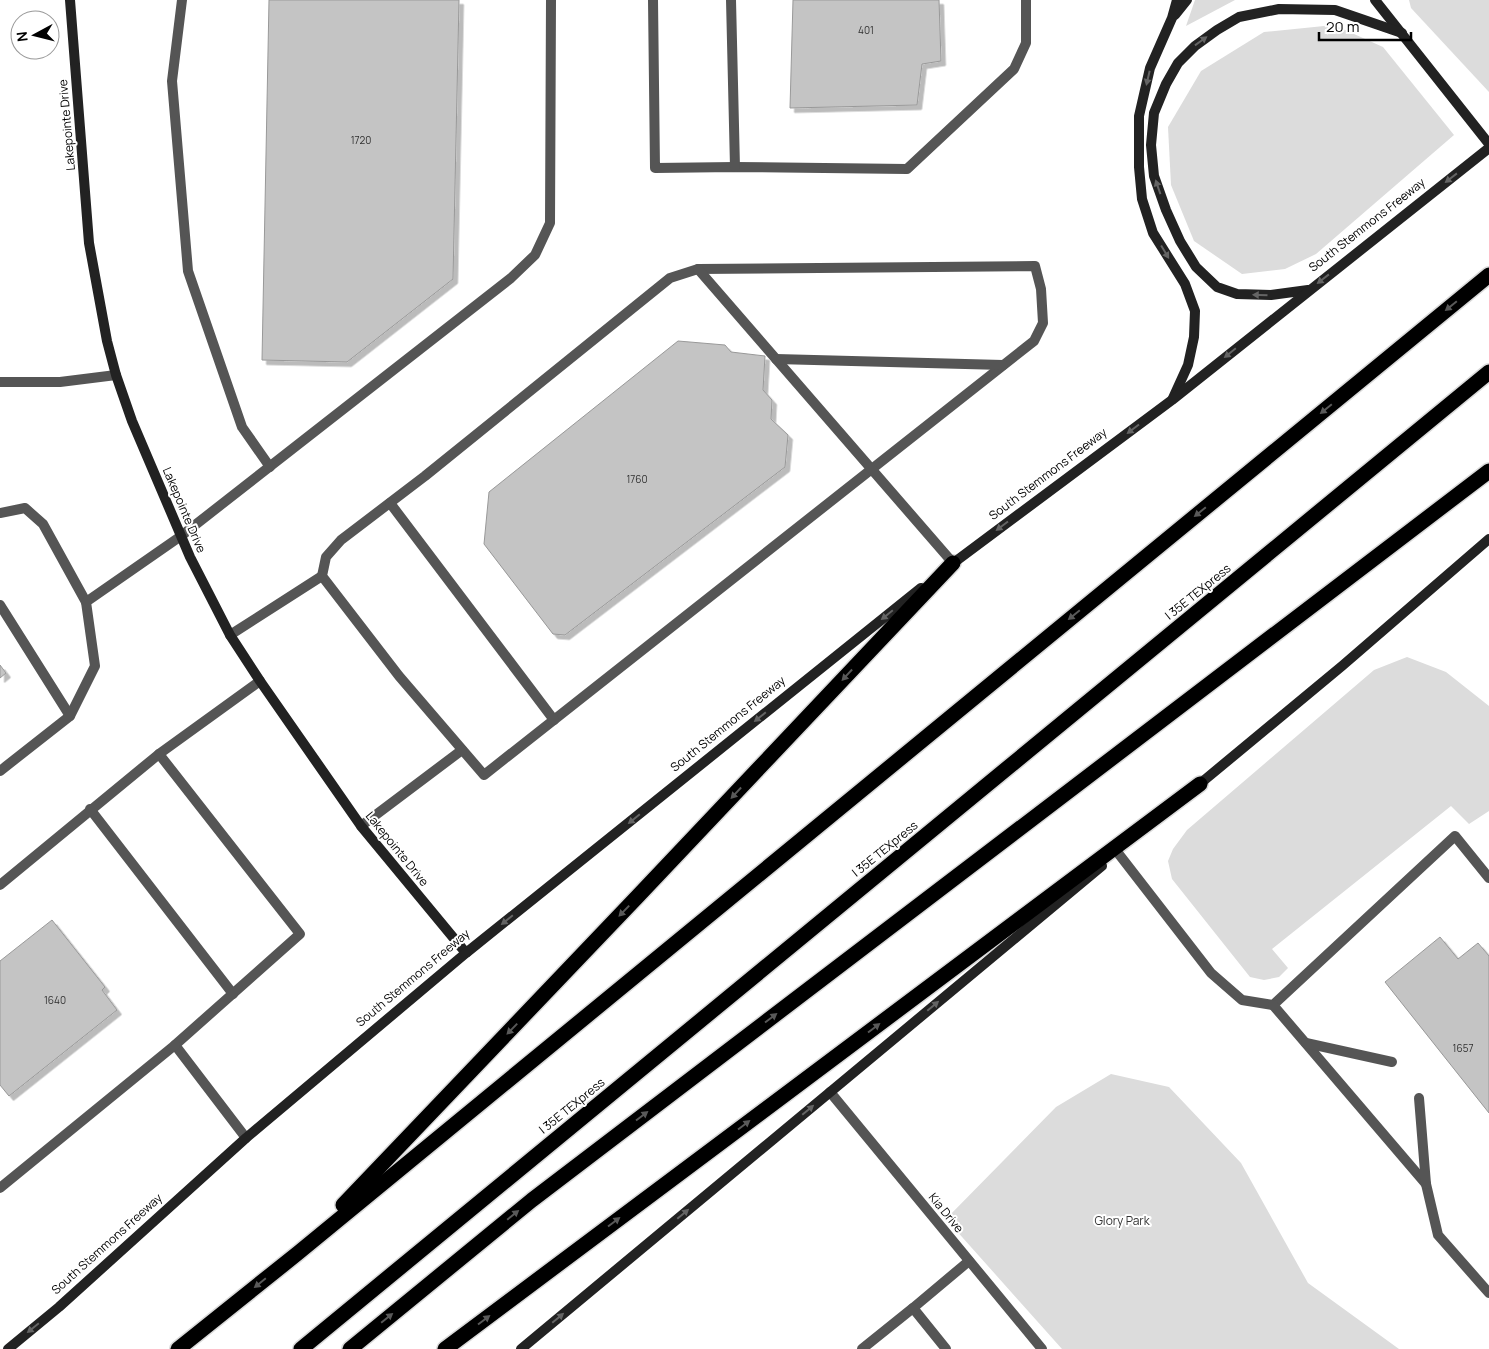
<svg xmlns="http://www.w3.org/2000/svg" width="1489" height="1349" viewBox="0 0 1489 1349" font-family="Manrope,sans-serif">
<style>
.green{fill:#dcdcdc}
.building{fill:#c4c4c4;stroke:#999;filter:url(#shadow)}
.lines{fill:none;stroke-linecap:round;stroke-linejoin:round}
.highway-casing{stroke:#dbdbdb;stroke-width:18}
.lane{stroke:#555;stroke-width:10}
.street{stroke:#555;stroke-width:10}
.secondary{stroke:#222;stroke-width:10}
.highway{stroke:#000;stroke-width:15}
.oneway{fill:#646464}
.oneway2{fill:#595959}
.labels{text-anchor:middle;stroke-width:4;stroke-linejoin:round;paint-order:stroke}
.number-label{font-size:10px;fill:#313131}
.street-label{font-size:12px;fill:#000;stroke:#fff}
.park-label{font-size:12px;fill:#333;stroke:#fff}
</style>
<defs>
<filter id="shadow"><feDropShadow dx="4.5" dy="4.5" stdDeviation="0" flood-color="#0004"/></filter>
</defs>
<rect width="100%" height="100%" fill="#fff"/>
<g class="green">
<path d="M1195,0H1235L1186,26Z"/>
<path d="M1409,0H1489V92L1411,8Z"/>
<path d="M1334,25L1383,47L1454,135L1316,254L1285,269L1242,274L1194,241L1171,185L1168,127L1201,71L1264,32Z"/>
<path d="M1407,657L1446,672L1489,706V811L1469,824L1451,806L1272,949L1288,968L1279,977L1264,980L1250,977L1172,879L1168,861L1173,849L1187,830L1374,670Z"/>
<path d="M1111,1074L1169,1087L1241,1163L1308,1283L1399,1349H1062L946,1219L1056,1107Z"/>
</g>
<g class="building">
<path d="M269,0H459L453,279L347,362L262,360Z"/>
<path d="M793,0H939L941,61L922,64L917,105L790,108Z"/>
<path d="M678,341L725,345L731,352L765,356L763,390L772,400L771,419L788,435L785,467L565,635L553,634L484,544L489,492Z"/>
<path d="M0,665L6,673L0,678Z"/>
<path d="M52,920L105,987L102,990L117,1010L9,1096L0,1085V961Z"/>
<path d="M1440,937L1458,959L1478,943L1489,956V1113L1385,982Z"/>
</g>
<g class="lines">
<defs>
<g id="highway">
<path d="M343,1205L638,896L953,563"/>
<path d="M178,1349L298,1253L1489,275"/>
<path d="M301,1349L1489,372"/>
<path d="M350,1349L532,1200L1489,471"/>
<path d="M445,1349L1200,784"/>
</g>
</defs>
<use href="#highway" class="highway-casing"/>
<g class="lane">
<path d="M182,0L172,81L188,271L242,427L270,467"/>
<path d="M653,0L655,168L735,167L907,169L1014,69L1026,43V0"/>
<path d="M731,0L735,167"/>
<path d="M1035,266L1041,289L1043,323L1034,341L484,775L399,676L322,576L326,557L341,540L425,476L670,278L698,269Z"/>
<path d="M698,269L953,563"/>
<path d="M776,359L1003,365"/>
<path d="M390,503L554,720"/>
<path d="M0,513L25,508L43,524L86,602"/>
<path d="M0,605L70,716"/>
<path d="M230,635L322,576"/>
<path d="M159,754L300,934L175,1045L246,1138"/>
<path d="M0,771L70,716L95,666L86,602L181,536L511,278L535,255L550,223L551,0"/>
<path d="M90,809L233,994"/>
<path d="M361,826L462,750"/>
<path d="M1118,853L1211,973L1242,1000L1273,1005L1455,836L1489,878"/>
<path d="M0,885L159,754L260,681"/>
<path d="M1273,1005L1426,1184L1438,1235L1489,1293"/>
<path d="M1306,1043L1392,1062"/>
<path d="M830,1092L1042,1349"/>
<path d="M1419,1098L1426,1184"/>
<path d="M0,1188L175,1045"/>
<path d="M913,1308L969,1261"/>
<path d="M862,1349L913,1308L946,1349"/>
</g>
<path class="street" d="M0,382H60L116,375"/>
<g class="secondary">
<path d="M70,0L89,243L107,341L116,375L132,421L190,557L230,635L260,681L361,826L466,953"/>
<path d="M1375,0L1489,144"/>
<path d="M1175,15L1187,0"/>
<path d="M1308,290L1271,295L1237,294L1217,287L1196,267L1180,241L1166,210L1154,176L1151,145L1154,113L1166,84L1178,63L1195,46L1217,30L1239,17L1279,9L1335,10L1402,33"/>
<path d="M1173,398L1188,365L1194,337L1195,311L1185,284L1153,233L1142,199L1139,167V116L1150,68L1172,18L1177,0"/>
<path d="M948,567L1172,400L1489,148"/>
<path d="M1196,787L1342,666L1489,539"/>
<path d="M8,1349L59,1307L246,1138L466,953L921,588"/>
<path d="M521,1349L1102,866"/>
</g>
<use href="#highway" class="highway"/>
</g>
<defs><path id="oneway-solid" d="M-6-.8H1V-3.2L6.5 0L1 3.2V.8H-6Z" transform="scale(1.25)"/></defs>
<g class="oneway">
<use href="#oneway-solid" transform="translate(1201 41) rotate(-36)"/>
<use href="#oneway-solid" transform="translate(1148 78) rotate(103)"/>
<use href="#oneway-solid" transform="translate(1451 178) rotate(142)"/>
<use href="#oneway-solid" transform="translate(1158 187) rotate(-109)"/>
<use href="#oneway-solid" transform="translate(1165 252) rotate(59)"/>
<use href="#oneway-solid" transform="translate(1323 279) rotate(142)"/>
<use href="#oneway-solid" transform="translate(1260 295) rotate(-179)"/>
<use href="#oneway-solid" transform="translate(1230 353) rotate(141)"/>
<use href="#oneway-solid" transform="translate(1133 429) rotate(143)"/>
<use href="#oneway-solid" transform="translate(1002 526) rotate(143)"/>
<use href="#oneway-solid" transform="translate(887 615) rotate(141)"/>
<use href="#oneway-solid" transform="translate(760 717) rotate(141)"/>
<use href="#oneway-solid" transform="translate(634 819) rotate(141)"/>
<use href="#oneway-solid" transform="translate(507 920) rotate(141)"/>
<use href="#oneway-solid" transform="translate(933 1006) rotate(-40)"/>
<use href="#oneway-solid" transform="translate(808 1110) rotate(-40)"/>
<use href="#oneway-solid" transform="translate(683 1214) rotate(-40)"/>
<use href="#oneway-solid" transform="translate(558 1318) rotate(-40)"/>
<use href="#oneway-solid" transform="translate(33 1328) rotate(141)"/>
</g>
<g class="oneway2">
<use href="#oneway-solid" transform="translate(1451 306) rotate(141)"/>
<use href="#oneway-solid" transform="translate(1326 409) rotate(141)"/>
<use href="#oneway-solid" transform="translate(1200 512) rotate(141)"/>
<use href="#oneway-solid" transform="translate(1074 615) rotate(141)"/>
<use href="#oneway-solid" transform="translate(847 675) rotate(133)"/>
<use href="#oneway-solid" transform="translate(736 793) rotate(133)"/>
<use href="#oneway-solid" transform="translate(624 911) rotate(134)"/>
<use href="#oneway-solid" transform="translate(771 1018) rotate(-37)"/>
<use href="#oneway-solid" transform="translate(874 1028) rotate(-37)"/>
<use href="#oneway-solid" transform="translate(512 1029) rotate(134)"/>
<use href="#oneway-solid" transform="translate(642 1116) rotate(-37)"/>
<use href="#oneway-solid" transform="translate(744 1125) rotate(-37)"/>
<use href="#oneway-solid" transform="translate(513 1215) rotate(-39)"/>
<use href="#oneway-solid" transform="translate(614 1222) rotate(-37)"/>
<use href="#oneway-solid" transform="translate(260 1283) rotate(141)"/>
<use href="#oneway-solid" transform="translate(387 1318) rotate(-39)"/>
<use href="#oneway-solid" transform="translate(484 1320) rotate(-37)"/>
</g>
<g class="labels">
<g class="number-label">
<text x="866" y="34">401</text>
<text x="361" y="144">1720</text>
<text x="637" y="483">1760</text>
<text x="55" y="1004">1640</text>
<text x="1463" y="1052">1657</text>
</g>
<g class="street-label">
<text transform="translate(67 125) rotate(-95)" y="4">Lakepointe Drive</text>
<text transform="translate(1367 225) rotate(-38)" y="4">South Stemmons Freeway</text>
<text transform="translate(1048 474) rotate(-37)" y="4">South Stemmons Freeway</text>
<text transform="translate(184 510) rotate(67)" y="4">Lakepointe Drive</text>
<text transform="translate(1198 592) rotate(-39)" y="4">I 35E TEXpress</text>
<text transform="translate(728 724) rotate(-39)" y="4">South Stemmons Freeway</text>
<text transform="translate(397 849) rotate(51)" y="4">Lakepointe Drive</text>
<text transform="translate(885 849) rotate(-39)" y="4">I 35E TEXpress</text>
<text transform="translate(413 978) rotate(-40)" y="4">South Stemmons Freeway</text>
<text transform="translate(572 1106) rotate(-39)" y="4">I 35E TEXpress</text>
<text transform="translate(946 1213) rotate(51)" y="4">Kia Drive</text>
<text transform="translate(107 1244) rotate(-42)" y="4">South Stemmons Freeway</text>
</g>
<g class="park-label">
<text x="1122" y="1225">Glory Park</text>
</g>
</g>
<g transform="translate(35 35) rotate(263)"><circle r="24" fill="#ffffff" stroke="#999999"/>
<path d="M0-4L9 19L0 12L-9 19Z" fill="#000000"/>
<text y="-8" font-size="14" font-weight="bold" text-anchor="middle" fill="#000000">N</text>
</g>
<path d="M1319 32v8h92v-8" fill="none" stroke="#000000" stroke-width="2.5"/>
<text x="1326" y="32" font-size="15" fill="#000000" stroke="#ffffff" stroke-width="4" paint-order="stroke">20 m</text>
</svg>
